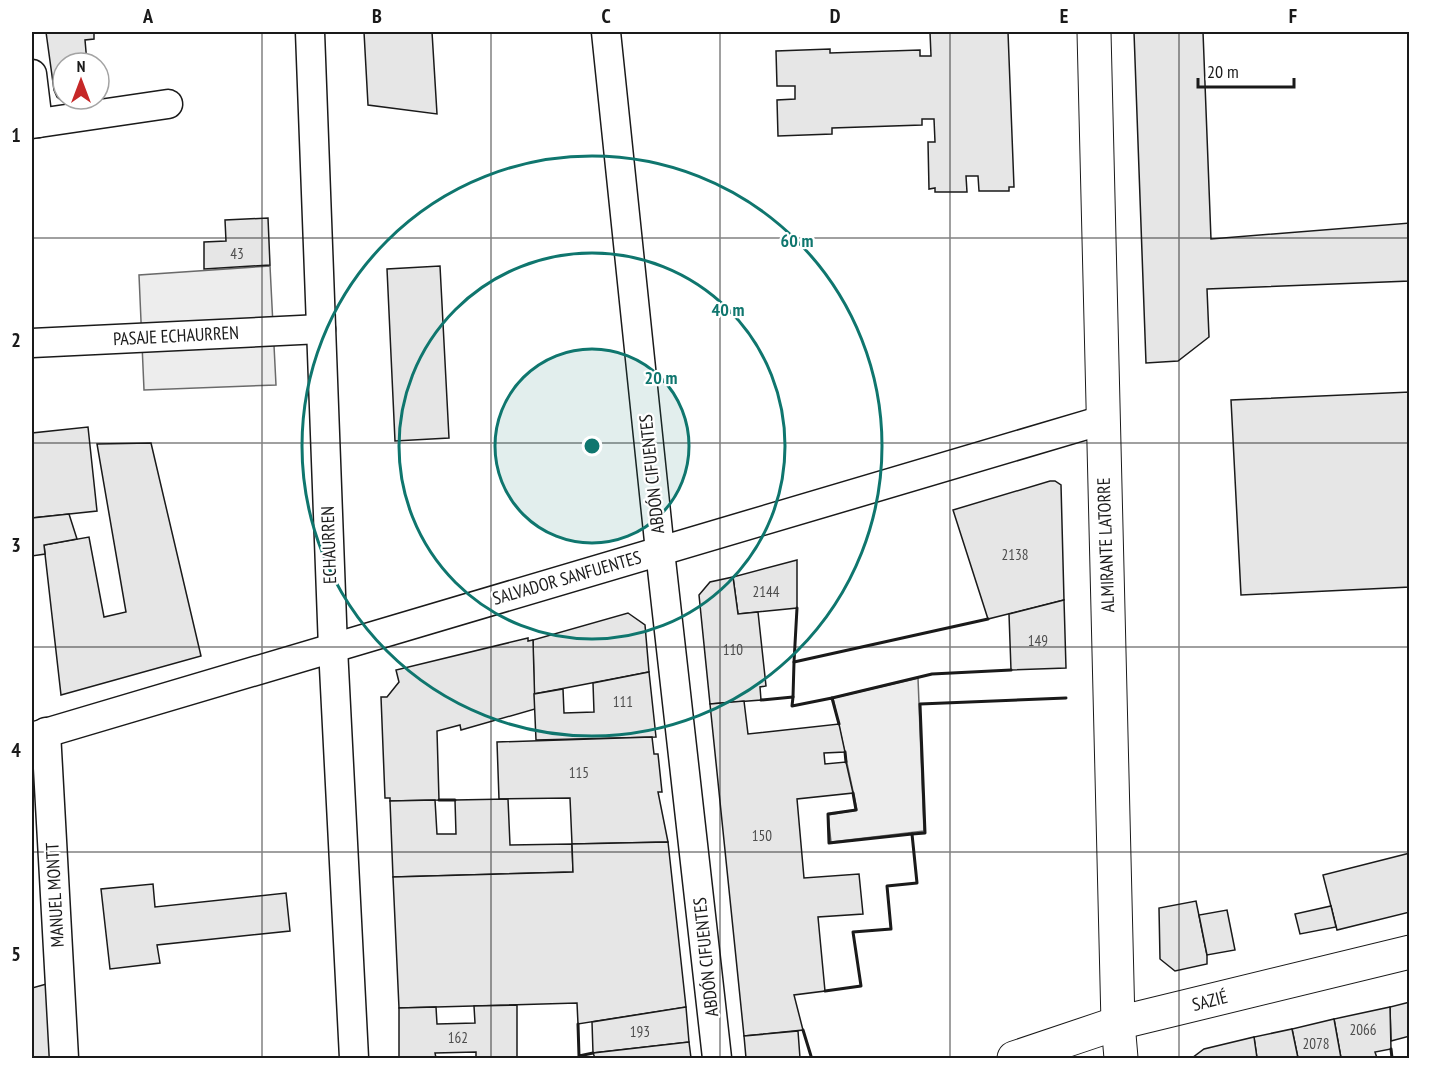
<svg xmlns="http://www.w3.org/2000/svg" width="1441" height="1090" viewBox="0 0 1441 1090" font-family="'PT Sans Narrow',sans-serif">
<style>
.built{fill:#ededed;stroke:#6a6a6a;stroke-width:1.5}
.building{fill:#e6e6e6;stroke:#1a1a1a;stroke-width:1.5}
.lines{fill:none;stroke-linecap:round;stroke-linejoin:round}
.minor-casing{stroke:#1a1a1a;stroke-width:31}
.tertiary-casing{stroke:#1a1a1a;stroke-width:35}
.secondary-casing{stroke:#1a1a1a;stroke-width:35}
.minor{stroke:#fff;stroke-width:28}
.tertiary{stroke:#fff;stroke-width:33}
.secondary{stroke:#fff;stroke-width:33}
.wall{stroke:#1a1a1a;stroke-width:3}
.grid{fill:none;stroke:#1a1a1a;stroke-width:1.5;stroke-opacity:0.55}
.ring{fill:none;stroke:#0f766e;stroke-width:3}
.labels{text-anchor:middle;stroke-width:4.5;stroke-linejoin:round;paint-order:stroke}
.number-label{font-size:15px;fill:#4d4d4d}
.street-label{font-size:18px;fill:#1a1a1a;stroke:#fff}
.centre{fill:#0f766e;stroke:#fff;stroke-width:3}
.ring-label{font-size:18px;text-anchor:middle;font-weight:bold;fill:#0f766e;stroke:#fff;stroke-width:4.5;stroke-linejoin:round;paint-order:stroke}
.neatline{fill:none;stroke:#1a1a1a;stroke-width:2}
.grid-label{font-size:20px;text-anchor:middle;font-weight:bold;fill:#1a1a1a}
</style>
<rect width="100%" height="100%" fill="#fff"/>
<g class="built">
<path d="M270,266L276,385L144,390L139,275Z"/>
<path d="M918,678L924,831L831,842L828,815L857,810L833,698Z"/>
</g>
<g class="building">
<path d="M46,32H94V39L85,40L87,63H63V99L99,100L72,105L66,104L57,97L54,90Z"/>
<path d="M364,32H432L437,114L368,105Z"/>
<path d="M930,32H1008L1014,187H1009V191H979L978,176H966L967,192H935V188L929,189L928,142H935L934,119H922V125L832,128V134L778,136L777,100L795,99V86H777L776,51L830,49V53L920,50V56H931Z"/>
<path d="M1134,32H1203L1211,239L1410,223V281L1207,289L1209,337L1178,361L1146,363Z"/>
<path d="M268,218L270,265L204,269V242L226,241L225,220Z"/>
<path d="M440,266L449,438L395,441L387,269Z"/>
<path d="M1410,392V587L1241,595L1231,400Z"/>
<path d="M88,427L97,511L32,518V433Z"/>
<path d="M151,443L201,656L61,695L44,545L89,537L104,617L126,612L97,444Z"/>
<path d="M1050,481H1055L1061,485L1064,600L988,619L953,510Z"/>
<path d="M69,514L77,539L44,545L45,554L32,556V518Z"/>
<path d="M797,560V608L738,614L733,577Z"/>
<path d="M733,577L738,614L758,612L766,686L760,687L761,700L710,704L699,595L710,582Z"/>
<path d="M1064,600L1066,668L1011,670L1009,614Z"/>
<path d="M628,613L645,625L649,672L534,694L533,640Z"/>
<path d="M528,638V641L533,640L535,709L461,730L460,725L437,731L439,800L390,801V798H385L381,697H387L399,682L396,670Z"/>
<path d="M649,672L656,737L536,740L534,694L563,689L564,713L594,712L593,683Z"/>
<path d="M744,701L748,734L839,724L845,752L824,753L825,764L846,762L853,793L797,799L804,878L859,874L863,914L818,917L825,991L794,995L803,1030L744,1036L710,704Z"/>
<path d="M652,737L654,754H658L662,792H658L668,842L572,844L570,798L499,799L497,742Z"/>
<path d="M508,799L510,845L572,844L573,872L393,877L390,801L435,800L437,834H456L455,800Z"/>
<path d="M668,842L686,1007L578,1024L577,1003L399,1008L393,877L573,872L572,844Z"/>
<path d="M1410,853V912L1337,930L1323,875Z"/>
<path d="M153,884L155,907L286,893L290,931L157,945L160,963L110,969L101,889Z"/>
<path d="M1196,901L1207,955V964L1175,971L1160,959L1159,908Z"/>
<path d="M1331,906L1336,927L1300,934L1295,914Z"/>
<path d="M1227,910L1235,950L1207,955L1199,915Z"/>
<path d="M50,983L54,1058H32V988Z"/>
<path d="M1410,1002V1036L1391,1041L1390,1007Z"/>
<path d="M517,1005V1058H476V1052L435,1053L436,1058H399V1008L436,1007L437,1024L475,1023L474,1006Z"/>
<path d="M686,1007L689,1042L593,1053L592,1022Z"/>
<path d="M1390,1007L1391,1049L1375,1052L1377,1058H1354V1057L1341,1058L1334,1019Z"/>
<path d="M1334,1019L1341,1058H1298L1292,1029Z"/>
<path d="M1292,1029L1298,1058H1257L1254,1037Z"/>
<path d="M798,1031L800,1058H746L744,1036Z"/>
<path d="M1254,1037L1257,1058H1192L1204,1049Z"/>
<path d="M689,1042L691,1058H595L593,1053Z"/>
</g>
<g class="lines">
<defs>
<g id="minor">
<path d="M310,32L333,648L354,1058"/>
<path d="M606,32L660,551L717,1058"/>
<path d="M32,74L38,123"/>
<path d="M32,124L168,104"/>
<path d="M32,343L321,329"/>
<path d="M46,732L64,1058"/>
<path d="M32,737L1103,420"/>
</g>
<path id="tertiary" d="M1014,1058L1118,1023L1410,952"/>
<path id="secondary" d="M1094,32L1118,1023L1121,1058"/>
</defs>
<use href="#minor" class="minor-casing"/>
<use href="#tertiary" class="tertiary-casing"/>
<use href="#secondary" class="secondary-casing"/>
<use href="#minor" class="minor"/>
<use href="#tertiary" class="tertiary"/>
<use href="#secondary" class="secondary"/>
<g class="wall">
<path d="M794,662L797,608"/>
<path d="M793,697L794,662L988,619"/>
<path d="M832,698L932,674L1011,670"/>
<path d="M761,700L793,697L792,706L832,698L839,724"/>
<path d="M845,752L846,762"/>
<path d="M439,800H455"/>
<path d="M912,834L925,833L920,704L1066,698"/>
<path d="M825,991L861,986L853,932L891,929L887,886L917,883L912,834L829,843L828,814L856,810L853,793"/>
<path d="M578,1024L579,1056L593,1053"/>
<path d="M803,1030L811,1056"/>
<path d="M1391,1049L1392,1058"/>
</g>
</g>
<path class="grid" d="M262,32V1058M491,32V1058M720,32V1058M950,32V1058M1179,32V1058M32,238H1410M32,443H1410M32,647H1410M32,852H1410"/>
<circle cx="592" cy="446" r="97" fill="#0f766e" fill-opacity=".12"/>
<g class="ring">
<circle cx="592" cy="446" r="97"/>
<circle cx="592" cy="446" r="193"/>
<circle cx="592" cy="446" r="290"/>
</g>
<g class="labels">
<g class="number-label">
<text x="237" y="259">43</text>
<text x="1015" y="560">2138</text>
<text x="766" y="597">2144</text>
<text x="1038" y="646">149</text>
<text x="733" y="655">110</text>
<text x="623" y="707">111</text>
<text x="579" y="778">115</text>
<text x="762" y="841">150</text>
<text x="1363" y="1035">2066</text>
<text x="640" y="1037">193</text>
<text x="458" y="1043">162</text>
<text x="1316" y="1049">2078</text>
</g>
<g class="street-label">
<text transform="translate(176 336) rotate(-3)" y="6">PASAJE ECHAURREN</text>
<text transform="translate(652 474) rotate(-96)" y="6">ABDÓN CIFUENTES</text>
<text transform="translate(329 545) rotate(-92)" y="6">ECHAURREN</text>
<text transform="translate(1106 545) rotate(-92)" y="6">ALMIRANTE LATORRE</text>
<text transform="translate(567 578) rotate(-16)" y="6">SALVADOR SANFUENTES</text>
<text transform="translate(55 895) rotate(-93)" y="6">MANUEL MONTT</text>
<text transform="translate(706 957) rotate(-96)" y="6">ABDÓN CIFUENTES</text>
<text transform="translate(1210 1001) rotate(-14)" y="6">SAZIÉ</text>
</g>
</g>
<circle cx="592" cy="446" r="9" class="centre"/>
<g class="ring-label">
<text x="797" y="247">60 m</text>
<text x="728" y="316">40 m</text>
<text x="661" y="384">20 m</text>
</g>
<rect width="1441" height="1090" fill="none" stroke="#ffffff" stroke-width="66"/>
<g transform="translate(81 81)"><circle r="28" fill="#ffffff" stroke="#a3a3a3" stroke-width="1.5"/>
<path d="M0-4.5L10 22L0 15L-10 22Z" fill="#c62828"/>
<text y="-9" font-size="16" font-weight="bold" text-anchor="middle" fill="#1a1a1a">N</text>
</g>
<path d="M1198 78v9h96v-9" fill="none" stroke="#1a1a1a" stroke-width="3"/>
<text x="1207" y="78" font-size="18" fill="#1a1a1a" stroke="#ffffff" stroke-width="4.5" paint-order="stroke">20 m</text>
<rect x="33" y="33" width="1375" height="1024" class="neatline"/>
<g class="grid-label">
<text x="148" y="23">A</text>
<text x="377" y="23">B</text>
<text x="606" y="23">C</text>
<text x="835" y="23">D</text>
<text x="1064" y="23">E</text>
<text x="1293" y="23">F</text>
<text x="16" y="142">1</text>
<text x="16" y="347">2</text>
<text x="16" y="552">3</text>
<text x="16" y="757">4</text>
<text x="16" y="961">5</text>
</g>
</svg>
